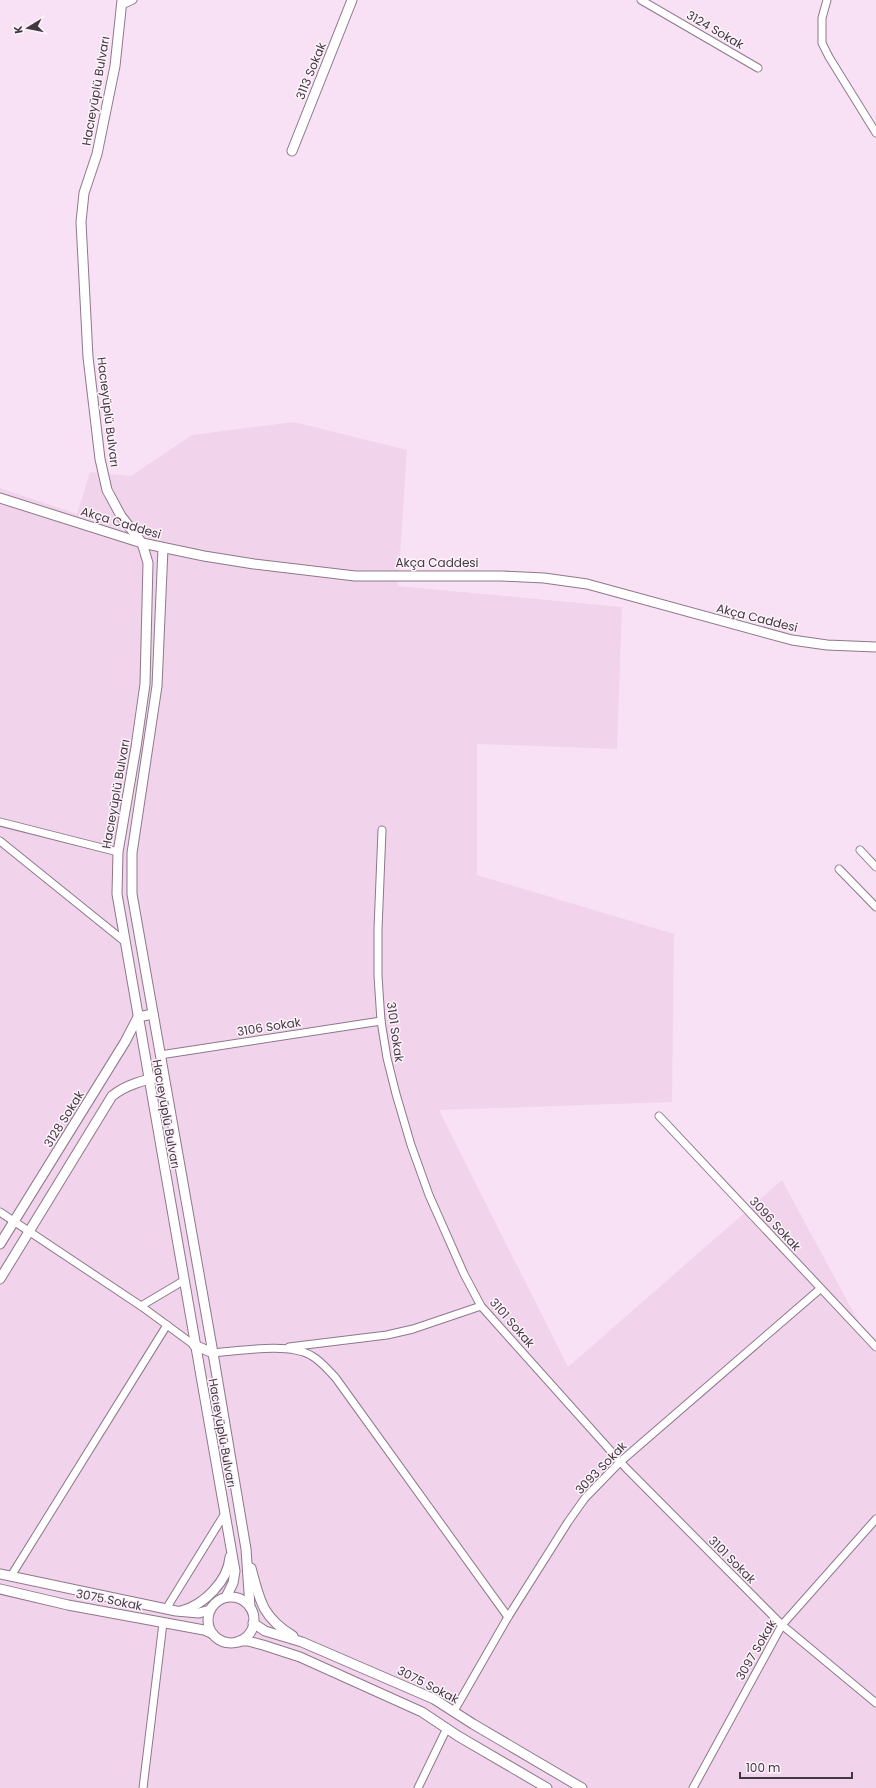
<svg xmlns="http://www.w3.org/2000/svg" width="876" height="1788" viewBox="0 0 876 1788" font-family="Poppins,sans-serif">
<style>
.built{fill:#f2d3ec}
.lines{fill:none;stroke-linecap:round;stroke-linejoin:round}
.minor-casing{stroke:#8e788a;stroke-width:9}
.tertiary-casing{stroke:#8e788a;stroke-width:11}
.minor{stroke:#fff;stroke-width:7}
.tertiary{stroke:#fff;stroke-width:9}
.labels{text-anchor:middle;stroke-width:3;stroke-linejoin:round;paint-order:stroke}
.street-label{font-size:12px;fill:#423840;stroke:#fdf3fb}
</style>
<rect width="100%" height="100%" fill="#f9e1f5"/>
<path class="built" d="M294,422L407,450L398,586L622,607L617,749L477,744V875L674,934L672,1102L439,1110L568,1367L782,1180L876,1354V1788H0V488L77,514L90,472L131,476L192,435Z"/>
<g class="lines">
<defs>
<g id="minor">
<path d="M641,0L758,68"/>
<path d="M827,0L822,18V43L829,57L876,133"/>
<path d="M122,5L133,0"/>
<path d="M0,822L118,852"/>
<path d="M382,830L378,929V976L381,1021L387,1058L396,1094L411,1145L429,1195L464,1274L481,1306L626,1468L782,1625L876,1703"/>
<path d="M0,841L124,941"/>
<path d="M860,850L876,867"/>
<path d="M839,869L876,907"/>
<path d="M160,1055L381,1021"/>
<path d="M659,1116L876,1347"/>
<path d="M0,1212L141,1306L194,1345"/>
<path d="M141,1306L183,1281"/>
<path d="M289,1347L387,1335L413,1329L481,1306"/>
<path d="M213,1353C240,1351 289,1342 312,1356C321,1361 328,1370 335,1377L508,1617"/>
<path d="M11,1576L167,1325"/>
<path d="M166,1609L224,1515"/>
<path d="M454,1711L508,1617L568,1522L585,1498L620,1462L820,1289"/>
<path d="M143,1788L163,1623"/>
<path d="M418,1788L447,1728"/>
<path d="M693,1788L782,1625L876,1519"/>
</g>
<g id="tertiary">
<path d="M122,0L115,66L97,154L84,193L81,222L88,357L100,459L107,490L121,516L142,543L148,563L145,684L136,747L118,852L117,894L235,1571L233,1583L226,1597"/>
<path d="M292,151L352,0"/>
<path d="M0,498L142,543L204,556L254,564L355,576H502L544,578L587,584L792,640L827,645L876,647"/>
<path d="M163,548L157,686L132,853V894L213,1353L246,1549L250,1607"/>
<path d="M0,1244L125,1042L138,1017L153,1014"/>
<path d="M0,1279L112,1096C127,1084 145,1080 163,1076"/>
<path d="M194,1345L213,1353"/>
<path d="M251,1568C260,1601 262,1617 293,1636"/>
<path d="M0,1574L176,1611L199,1613L210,1610"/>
<path d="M0,1589L68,1605L204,1630L213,1634"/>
<circle cx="231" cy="1620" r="23"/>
<path d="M181,1611C204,1605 228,1581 230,1557"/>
<path d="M253,1623L265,1631L302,1642L434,1699L473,1724L582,1788"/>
<path d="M239,1641H248L263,1645L300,1657L422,1712L458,1736L547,1788"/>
</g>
</defs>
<use href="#minor" class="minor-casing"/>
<use href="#tertiary" class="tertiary-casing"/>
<use href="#minor" class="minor"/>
<use href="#tertiary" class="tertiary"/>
</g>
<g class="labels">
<g class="street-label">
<text transform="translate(715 30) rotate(30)" y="4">3124 Sokak</text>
<text transform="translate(311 71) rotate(-68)" y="4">3113 Sokak</text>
<text transform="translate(96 91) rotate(-80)" y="4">Hacıeyüplü Bulvarı</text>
<text transform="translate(108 412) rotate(83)" y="4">Hacıeyüplü Bulvarı</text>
<text transform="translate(121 523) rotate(17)" y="4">Akça Caddesi</text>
<text x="437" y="567">Akça Caddesi</text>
<text transform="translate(757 618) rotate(14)" y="4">Akça Caddesi</text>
<text transform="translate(116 794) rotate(-80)" y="4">Hacıeyüplü Bulvarı</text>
<text transform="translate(269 1027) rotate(-9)" y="4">3106 Sokak</text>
<text transform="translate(395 1032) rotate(82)" y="4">3101 Sokak</text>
<text transform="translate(166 1114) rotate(80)" y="4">Hacıeyüplü Bulvarı</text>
<text transform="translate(64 1119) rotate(-58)" y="4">3128 Sokak</text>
<text transform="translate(775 1224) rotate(47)" y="4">3096 Sokak</text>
<text transform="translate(512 1323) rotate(49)" y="4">3101 Sokak</text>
<text transform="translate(222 1433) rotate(80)" y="4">Hacıeyüplü Bulvarı</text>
<text transform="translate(601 1468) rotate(-46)" y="4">3093 Sokak</text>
<text transform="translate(732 1560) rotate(45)" y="4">3101 Sokak</text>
<text transform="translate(109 1600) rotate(11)" y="4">3075 Sokak</text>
<text transform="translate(756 1650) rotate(-60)" y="4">3097 Sokak</text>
<text transform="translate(428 1685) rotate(27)" y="4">3075 Sokak</text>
</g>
</g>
<g transform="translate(28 28) rotate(260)" stroke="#fdf3fb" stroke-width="3" paint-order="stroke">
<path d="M0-3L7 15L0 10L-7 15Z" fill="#423840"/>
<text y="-6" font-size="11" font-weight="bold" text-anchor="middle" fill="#423840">K</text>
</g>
<path d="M740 1772v6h112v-6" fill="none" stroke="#423840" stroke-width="2"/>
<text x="746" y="1772" font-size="12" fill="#423840" stroke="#fdf3fb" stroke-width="3" paint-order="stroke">100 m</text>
</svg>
